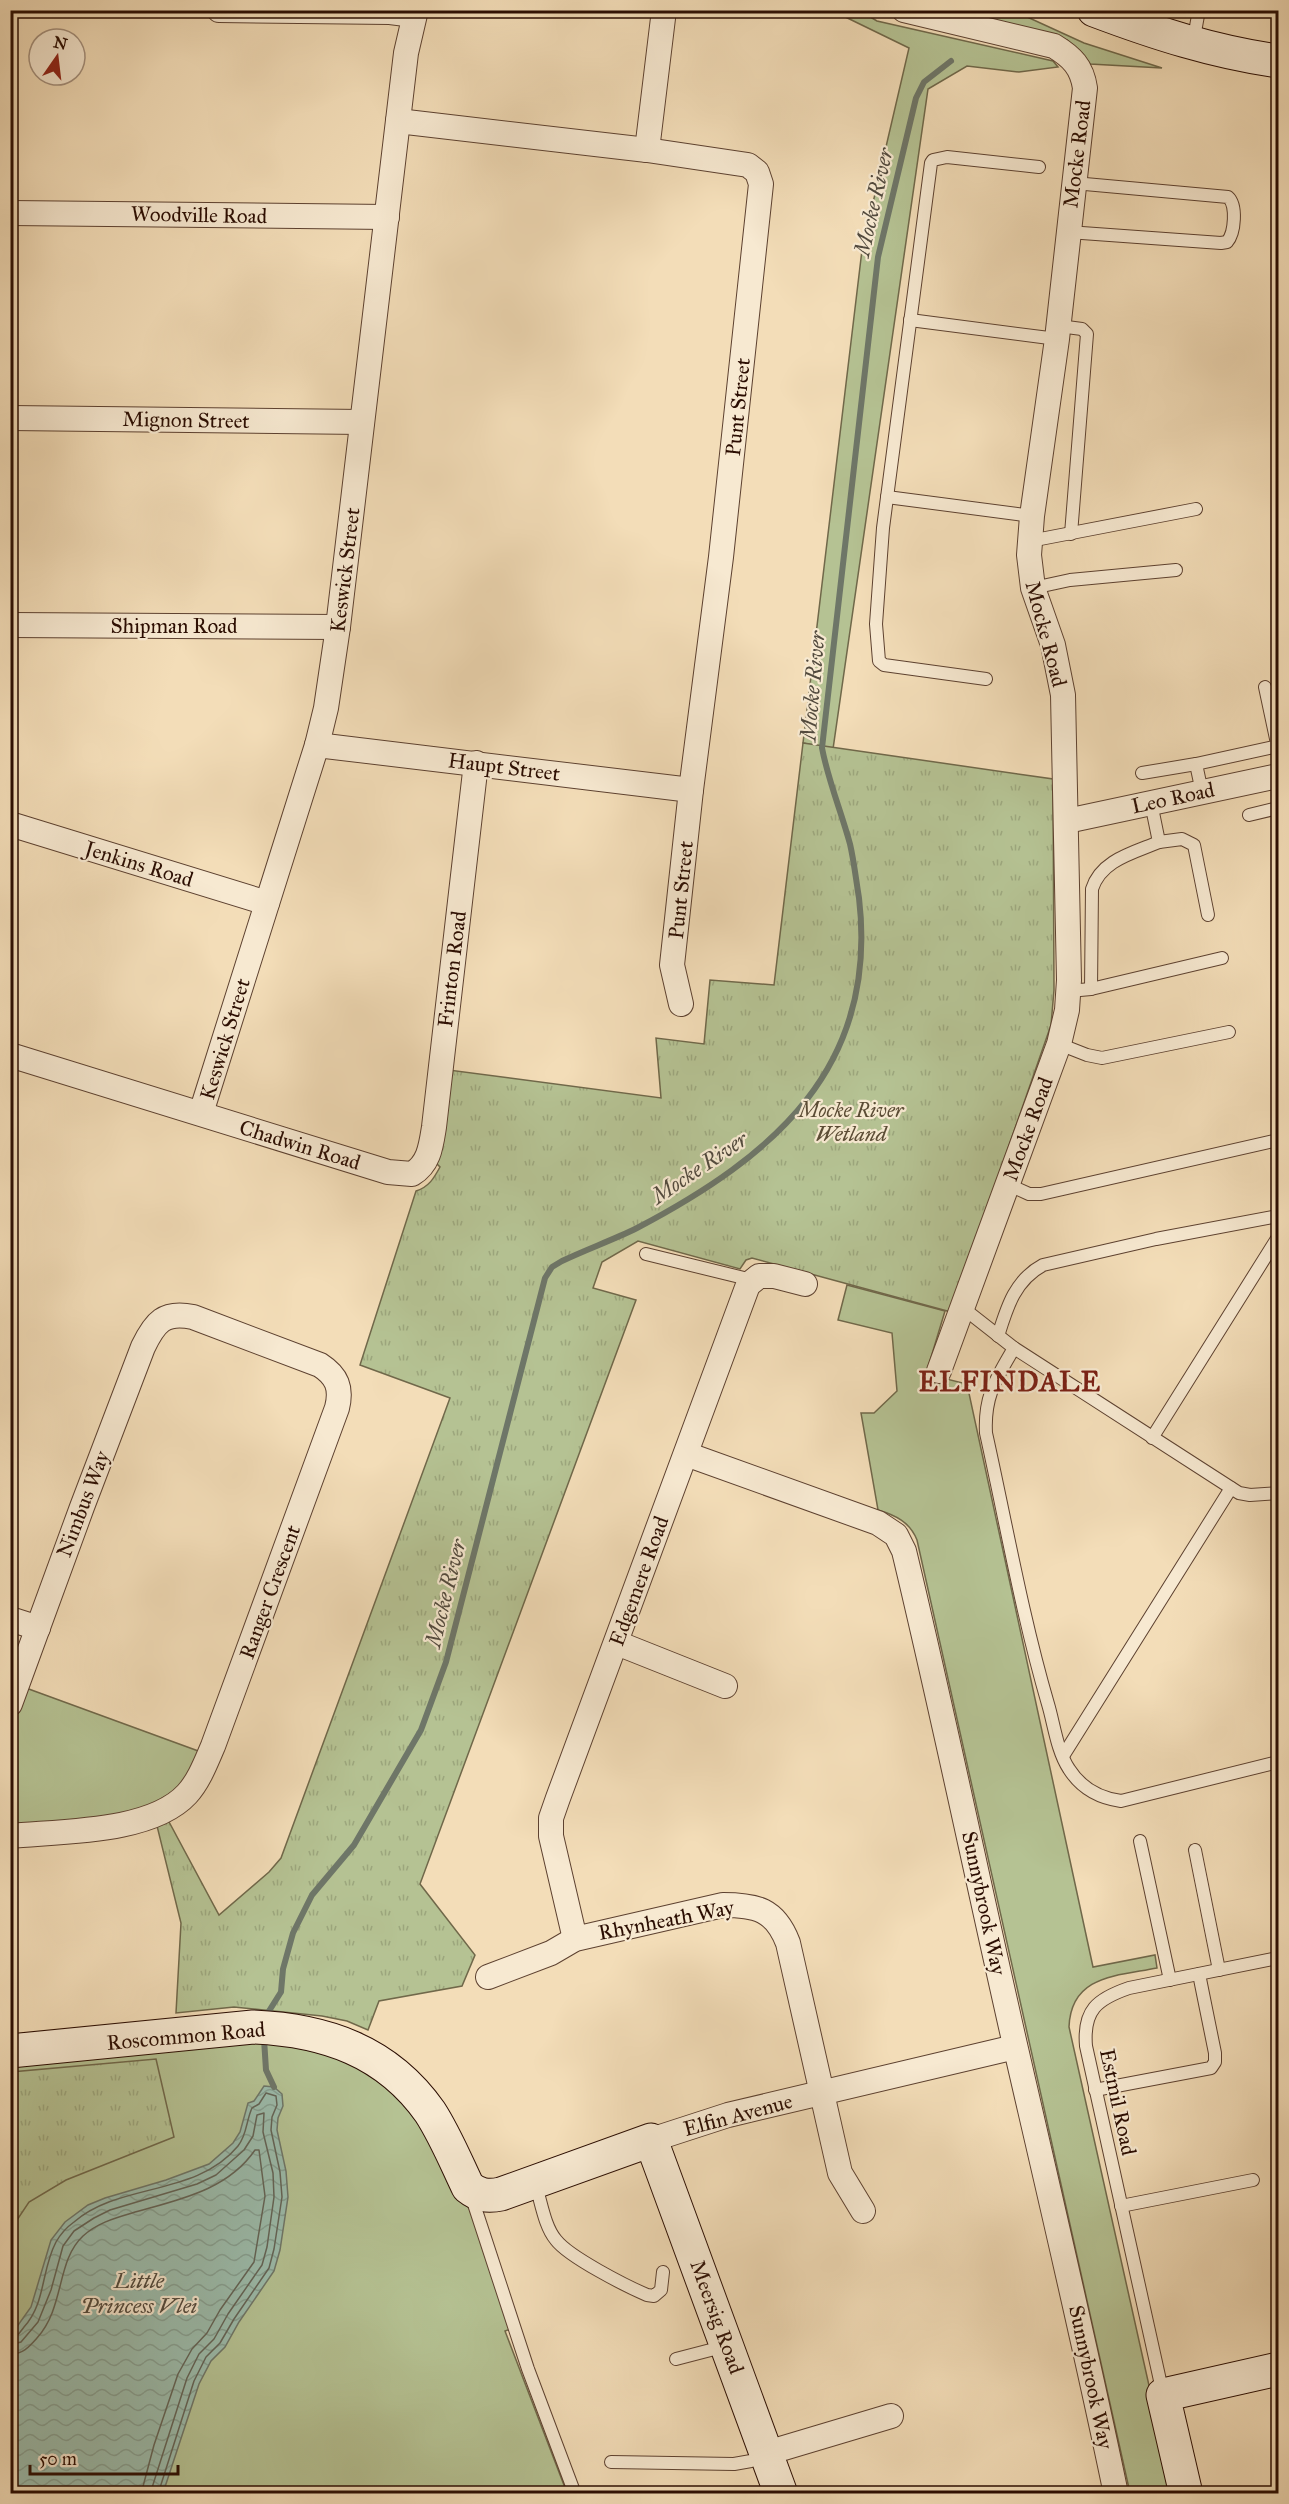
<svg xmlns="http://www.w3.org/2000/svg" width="1289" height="2504" viewBox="0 0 1289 2504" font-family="'IM FELL Great Primer',serif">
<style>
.green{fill:#b5c293;stroke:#70684a;stroke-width:1.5}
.park{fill:url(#park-tufts);stroke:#70684a;stroke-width:1.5}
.water{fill:url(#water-waves);stroke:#6e7668;stroke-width:1.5}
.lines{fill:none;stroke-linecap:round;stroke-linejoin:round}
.shore{stroke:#636457;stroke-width:1.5}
.stream{stroke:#6e7668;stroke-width:6}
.lane-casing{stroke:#5d4130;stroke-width:14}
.street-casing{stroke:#5d4130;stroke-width:26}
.secondary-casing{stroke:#2b0d02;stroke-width:35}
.lane{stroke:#f7e9d1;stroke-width:12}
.street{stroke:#f7e9d1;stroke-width:24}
.secondary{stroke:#f7e9d1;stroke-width:33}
.labels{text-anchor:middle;stroke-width:4.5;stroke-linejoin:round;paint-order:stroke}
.street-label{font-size:21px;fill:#2b0d02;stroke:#f7e9d1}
.park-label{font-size:21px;font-style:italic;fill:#5b4c35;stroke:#f7e9d1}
.water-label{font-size:22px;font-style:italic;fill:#524a3e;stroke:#f7e9d1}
.district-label{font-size:27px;font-weight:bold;letter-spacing:1.5px;fill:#7a1f14;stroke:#f7e9d1}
</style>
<defs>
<pattern id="park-tufts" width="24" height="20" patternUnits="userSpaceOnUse" patternTransform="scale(1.5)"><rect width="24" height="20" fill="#b5c293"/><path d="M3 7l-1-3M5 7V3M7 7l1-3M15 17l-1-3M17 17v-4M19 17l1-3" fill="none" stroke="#9ca67d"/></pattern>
<pattern id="water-waves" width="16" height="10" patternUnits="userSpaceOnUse" patternTransform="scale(1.5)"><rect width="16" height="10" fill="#9bbcac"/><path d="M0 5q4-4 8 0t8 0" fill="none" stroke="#86a092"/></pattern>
</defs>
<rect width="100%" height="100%" fill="#f3ddb8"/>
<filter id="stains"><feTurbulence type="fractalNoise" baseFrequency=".00333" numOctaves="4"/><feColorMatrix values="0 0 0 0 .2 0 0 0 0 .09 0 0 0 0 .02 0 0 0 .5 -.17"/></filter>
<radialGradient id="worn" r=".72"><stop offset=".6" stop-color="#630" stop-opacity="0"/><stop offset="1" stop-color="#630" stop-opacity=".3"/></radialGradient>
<g class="green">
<path d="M833,11H860L877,21L1053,61L1058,67L1019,72L967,66L928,89L833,749L803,743L862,250L909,48Z"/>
<path d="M951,11H1014L1084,43L1162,68L1090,64L1082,53L1067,40Z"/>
<path d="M847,1285L945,1311L926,1374L967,1384L1093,1967L1155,1955L1157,1968C1117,1976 1071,1975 1069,2027L1173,2493H1130L917,1540C910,1522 895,1515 878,1510L861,1413H874L897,1391L892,1333L838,1320Z"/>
<path d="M26,1688L201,1752L193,1768L175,1791L134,1814L18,1826L11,1824V1732Z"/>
<path d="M316,2034L439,2128L514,2328L505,2331L567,2493L11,2494V2051Z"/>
</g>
<g class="park">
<path d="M803,743L1053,779L1054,990L1051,1025L951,1312L752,1258L746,1260L740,1269L638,1241L602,1262L593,1288L636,1300L420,1884L475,1955L462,1986L379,2001L368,2030L347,2021L322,2016L234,2007L176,2013L181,1923L157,1826L168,1820L219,1915L269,1872L281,1858L450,1398L360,1365L416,1191C429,1187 434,1178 440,1167L437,1164L449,1070L661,1098L656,1038L704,1044L710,980L774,985Z"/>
<path d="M156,2059L174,2137L66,2180L29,2202L11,2229V2072Z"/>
</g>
<path class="water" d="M264,2086L274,2087L282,2094L283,2106L278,2118L277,2130L286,2171L288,2197L280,2250L274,2271L239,2322L225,2347L211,2361L199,2384L163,2493H11V2335L31,2307L51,2240L65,2222L88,2205L105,2198L166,2180L209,2164L233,2143L240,2132L248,2103L254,2101Z"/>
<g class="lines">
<g class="shore">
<path d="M10,2338C18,2337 20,2332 24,2327C46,2303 41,2270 56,2242C60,2235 67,2227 74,2222C120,2182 196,2197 238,2146C247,2135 246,2121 252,2108L259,2104L266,2093L276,2096L277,2105L272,2117L271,2130L280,2172L282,2197L274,2249L269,2268L234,2319L220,2343L206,2357L194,2381L158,2494"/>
<path d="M10,2345L21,2342L38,2322L51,2290L63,2246L74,2231L94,2218L110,2210L197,2184L216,2175L244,2150L253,2136L257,2115L264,2113L263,2132L273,2173L274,2197L267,2247L262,2265L228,2314L214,2339L199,2354L187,2378L150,2494"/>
<path d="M10,2354C23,2354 29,2347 37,2338C65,2307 56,2261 83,2236C97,2223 115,2218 132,2213C177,2200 227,2191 255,2150H259L265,2196L254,2262L220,2310L207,2333L192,2349L178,2374L154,2445L141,2494"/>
</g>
<g class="stream">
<path d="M268,2020L269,2011L281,1992L283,1969L293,1933L312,1895L354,1845L421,1730L446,1662L545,1278L552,1267L562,1261C587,1249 613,1240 637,1228C774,1156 879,1067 859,898C856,880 854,861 850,844C841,811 828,780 822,748L878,257L916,98L924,82L951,61"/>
<path d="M264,2039L266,2070L274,2087"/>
</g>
<defs>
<g id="lane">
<path d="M1193,43L1199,10"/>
<path d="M1068,232L1221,243L1227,242C1235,233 1237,205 1228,197L1074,183"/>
<path d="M910,320L1057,339"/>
<path d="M1059,326L1082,329L1087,334L1071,534"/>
<path d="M887,497L1032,516"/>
<path d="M1030,541L1196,509"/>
<path d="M1033,588L1070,580L1176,570"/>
<path d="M986,679L884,665L879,661L876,624L883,528L931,163L933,160L947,157L1039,167"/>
<path d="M1265,687L1278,748"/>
<path d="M1142,773L1196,764"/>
<path d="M1202,792L1196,764L1278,746"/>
<path d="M1249,815L1278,808"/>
<path d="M1159,842L1182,839L1194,845L1208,915"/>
<path d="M1091,989L1092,889C1101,860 1133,853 1159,842L1151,803"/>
<path d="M1069,991L1091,989L1222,958"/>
<path d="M1059,1044L1087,1055L1102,1058L1229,1032"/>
<path d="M1009,1185L1029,1194H1041L1278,1140"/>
<path d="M646,1254L752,1280"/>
<path d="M963,1308L1014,1348L1239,1493L1250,1495L1278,1493"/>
<path d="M998,1336C1007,1307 1015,1280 1043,1265L1156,1239L1278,1216"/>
<path d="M1014,1348C996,1379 984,1396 986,1433C1006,1523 1022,1615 1048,1704C1054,1724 1057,1751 1069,1769C1081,1788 1099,1798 1121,1801L1278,1762"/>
<path d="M1152,1438L1278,1237"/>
<path d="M1063,1756L1231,1488"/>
<path d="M1140,1841L1170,1980"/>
<path d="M1195,1850L1219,1970"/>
<path d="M1095,2090L1211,2068L1215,2062V2053L1199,1974"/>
<path d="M535,2183C541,2200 544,2226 556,2240C569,2257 626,2286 647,2295L654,2296L661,2290L663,2272"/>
<path d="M471,2195L528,2369L575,2494"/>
<path d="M1121,2206L1253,2180"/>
<path d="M676,2359L726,2346"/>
<path d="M1163,2394L1086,2046C1083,2010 1097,1999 1129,1988L1278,1958"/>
<path d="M611,2462L734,2464L751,2461L765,2455"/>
</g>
<g id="street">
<path d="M219,10L390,12L414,15"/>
<path d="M904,10L1054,46C1072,57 1082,67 1085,88L1057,339L1032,516L1029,555L1033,588L1053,645L1063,695L1069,980L1067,1010L1059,1044L939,1371"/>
<path d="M398,121L647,150L748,165L757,172L761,184L721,557L691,790L672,965L681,1004"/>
<path d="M647,150L664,10"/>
<path d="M10,213L387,217"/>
<path d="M10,418L362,422"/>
<path d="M10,625L338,627"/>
<path d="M317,745L691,790"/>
<path d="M1067,821L1278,776"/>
<path d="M10,824L267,903"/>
<path d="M10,1055L388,1172L412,1174C429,1164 431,1146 434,1127L476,763"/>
<path d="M201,1113L317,745L326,708L338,627L406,53L416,10"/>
<path d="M686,1454L878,1523L896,1535L904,1551C944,1717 978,1883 1016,2049C1050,2197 1085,2344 1116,2494"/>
<path d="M10,1619L38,1628"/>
<path d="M617,1643L725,1686"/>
<path d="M10,1704L82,1507L143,1347C155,1322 164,1311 193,1317L320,1365C337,1376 342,1388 337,1408L213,1746C206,1762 199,1781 187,1794C151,1833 62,1831 10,1836"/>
<path d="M575,1939L551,1836V1818L558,1798L748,1285L759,1276H774L805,1284"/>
<path d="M488,1977L551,1953L575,1939L723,1905C756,1905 775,1909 788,1943L840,2173L863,2211"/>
<path d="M651,2140L728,2115L1015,2047"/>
<path d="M767,2453L891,2416"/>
</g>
<g id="secondary">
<path d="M1094,10C1155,33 1214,52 1278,61"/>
<path d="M10,2051L253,2027C325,2030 387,2051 430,2112C445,2135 456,2162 468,2187C478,2195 487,2197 501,2194L651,2140L781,2494"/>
<path d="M1186,2494L1163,2395L1278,2369"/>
</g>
</defs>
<use href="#lane" class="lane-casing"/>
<use href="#street" class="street-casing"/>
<use href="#secondary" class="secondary-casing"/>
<use href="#lane" class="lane"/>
<use href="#street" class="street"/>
<use href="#secondary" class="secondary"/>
</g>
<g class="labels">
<g class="street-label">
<text transform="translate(1077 154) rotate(-83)" y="7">Mocke Road</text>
<text transform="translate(199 215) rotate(1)" y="7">Woodville Road</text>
<text transform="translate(738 407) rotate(-84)" y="7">Punt Street</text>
<text transform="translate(186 420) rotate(1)" y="7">Mignon Street</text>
<text transform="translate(345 570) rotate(-83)" y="7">Keswick Street</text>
<text x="174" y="633">Shipman Road</text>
<text transform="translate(1046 634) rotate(75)" y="7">Mocke Road</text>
<text transform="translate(504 767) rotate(7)" y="7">Haupt Street</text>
<text transform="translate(1173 798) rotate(-12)" y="7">Leo Road</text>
<text transform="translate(139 864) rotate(17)" y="7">Jenkins Road</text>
<text transform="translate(681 890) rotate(-84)" y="7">Punt Street</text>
<text transform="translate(452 969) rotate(-83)" y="7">Frinton Road</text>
<text transform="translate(225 1039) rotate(-73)" y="7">Keswick Street</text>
<text transform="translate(1028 1129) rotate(-70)" y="7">Mocke Road</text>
<text transform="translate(300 1145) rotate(17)" y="7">Chadwin Road</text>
<text transform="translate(83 1504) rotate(-69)" y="7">Nimbus Way</text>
<text transform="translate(639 1581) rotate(-70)" y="7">Edgemere Road</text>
<text transform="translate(270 1592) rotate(-70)" y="7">Ranger Crescent</text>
<text transform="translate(984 1903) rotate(78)" y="7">Sunnybrook Way</text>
<text transform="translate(666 1920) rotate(-11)" y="7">Rhynheath Way</text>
<text transform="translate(186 2036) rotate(-5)" y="7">Roscommon Road</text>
<text transform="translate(1118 2102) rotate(78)" y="7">Estmil Road</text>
<text transform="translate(738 2115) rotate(-15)" y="7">Elfin Avenue</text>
<text transform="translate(717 2317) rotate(70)" y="7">Meersig Road</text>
<text transform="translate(1091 2377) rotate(78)" y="7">Sunnybrook Way</text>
</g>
<g class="park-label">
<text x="851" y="1117">Mocke River<tspan x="851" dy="24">Wetland</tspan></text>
</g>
<g class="water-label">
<text transform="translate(873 202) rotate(-77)" y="8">Mocke River</text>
<text transform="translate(812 686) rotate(-85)" y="8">Mocke River</text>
<text transform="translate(699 1167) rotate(-34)" y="8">Mocke River</text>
<text transform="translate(445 1593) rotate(-76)" y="8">Mocke River</text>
<text x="139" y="2288">Little<tspan x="139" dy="25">Princess Vlei</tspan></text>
</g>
<g class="district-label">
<text x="1010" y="1391">ELFINDALE</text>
</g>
</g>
<rect width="1289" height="2504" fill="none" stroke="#f3ddb8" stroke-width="36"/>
<rect x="12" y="12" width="1265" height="2480" fill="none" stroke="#2b0d02" stroke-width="3"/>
<rect x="18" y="18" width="1253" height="2468" fill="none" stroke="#2b0d02" stroke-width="1.5"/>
<g transform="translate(57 57) rotate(14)"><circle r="28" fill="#f7e9d1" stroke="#a5917e" stroke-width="1.5"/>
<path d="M0-4.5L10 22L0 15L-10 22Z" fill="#8f2418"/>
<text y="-9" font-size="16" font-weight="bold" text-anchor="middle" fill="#2b0d02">N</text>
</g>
<path d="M30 2465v9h148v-9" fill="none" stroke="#2b0d02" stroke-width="3"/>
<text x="39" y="2465" font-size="18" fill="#2b0d02" stroke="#f7e9d1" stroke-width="4.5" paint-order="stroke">50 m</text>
<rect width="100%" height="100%" filter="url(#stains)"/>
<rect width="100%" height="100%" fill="url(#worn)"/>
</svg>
